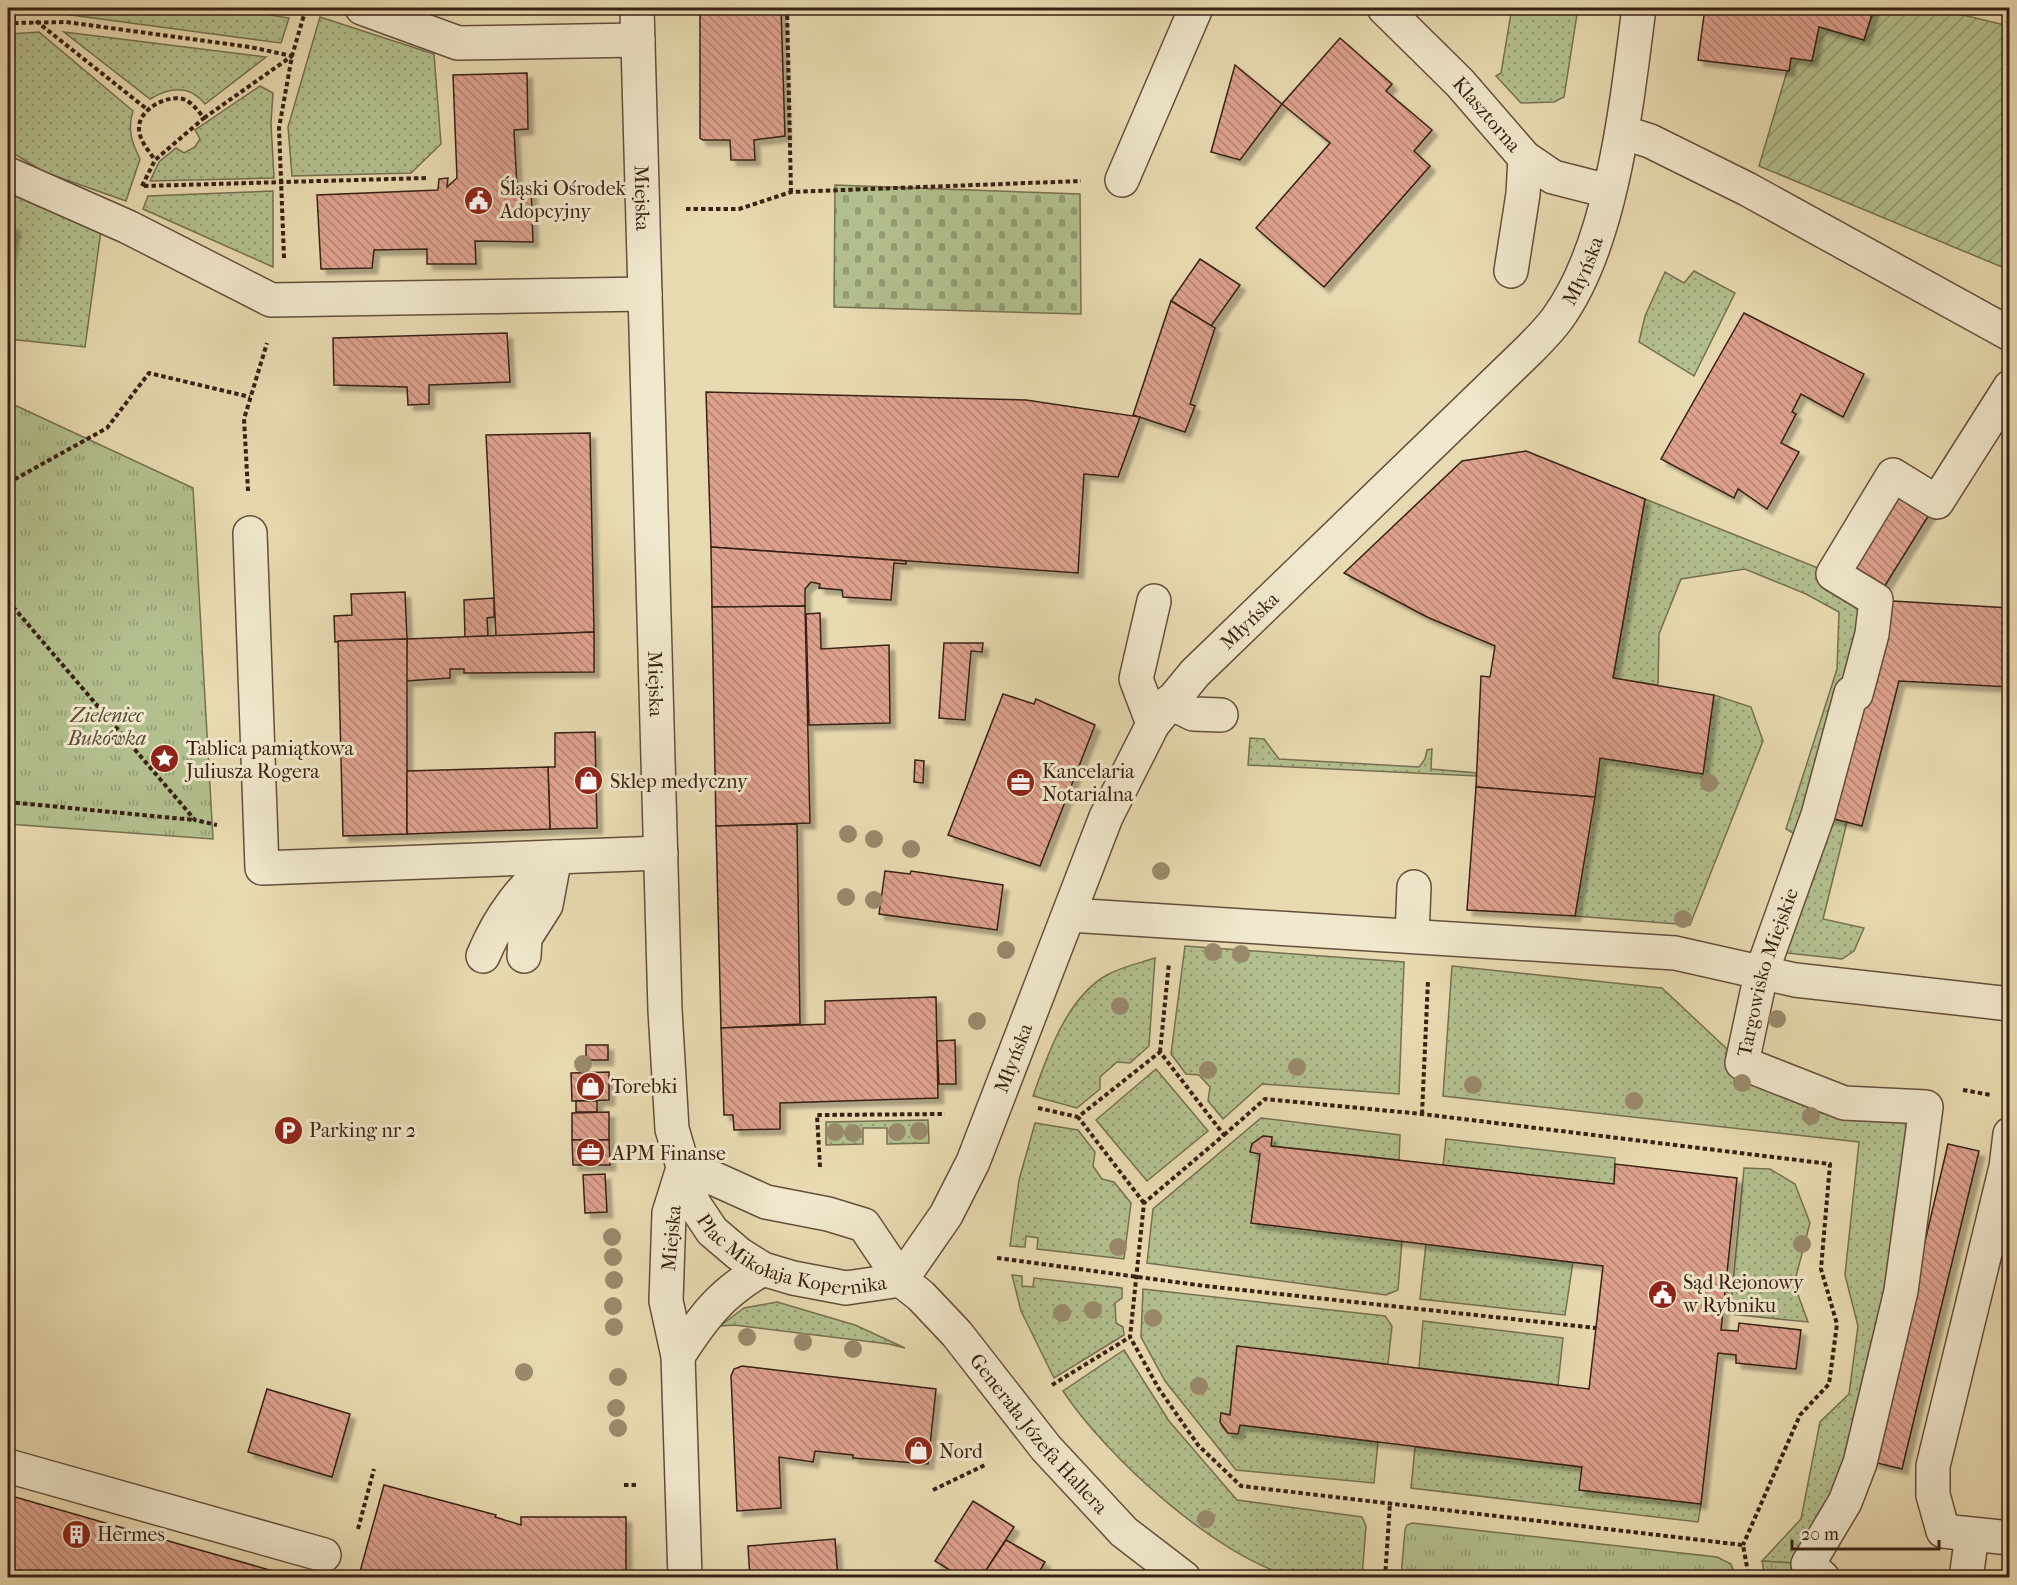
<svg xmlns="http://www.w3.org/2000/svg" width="2017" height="1585" viewBox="0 0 2017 1585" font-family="'IM FELL French Canon',serif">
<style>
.grass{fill:url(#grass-dots);stroke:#767051;stroke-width:1.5}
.cemetery{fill:url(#cemetery-stones);stroke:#767051;stroke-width:1.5}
.park{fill:url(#park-tufts);stroke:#767051;stroke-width:1.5}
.garden{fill:url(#garden-furrows);stroke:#767051;stroke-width:1.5}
.building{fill:url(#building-back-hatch);stroke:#392014;stroke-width:1.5;filter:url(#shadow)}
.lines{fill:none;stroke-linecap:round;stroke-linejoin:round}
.minor-casing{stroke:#654e3b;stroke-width:36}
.path{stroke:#392014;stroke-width:4;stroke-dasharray:4.5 3;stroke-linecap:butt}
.minor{stroke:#f0e7cc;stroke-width:33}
.tree{fill:#998a6b}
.labels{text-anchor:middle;stroke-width:6;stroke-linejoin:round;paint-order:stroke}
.street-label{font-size:20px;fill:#392014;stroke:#f0e7cc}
.poi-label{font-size:20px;fill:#392014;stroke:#f0e7cc;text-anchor:start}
.park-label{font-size:20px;font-style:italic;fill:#584832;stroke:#f0e7cc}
</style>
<defs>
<pattern id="grass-dots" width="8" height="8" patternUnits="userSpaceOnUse" patternTransform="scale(1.5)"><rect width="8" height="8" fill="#b3c08e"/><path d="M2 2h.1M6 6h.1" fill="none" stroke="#939c73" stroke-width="1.8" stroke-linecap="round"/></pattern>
<pattern id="cemetery-stones" width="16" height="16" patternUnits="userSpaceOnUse" patternTransform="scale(1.5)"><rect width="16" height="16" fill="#b3c08e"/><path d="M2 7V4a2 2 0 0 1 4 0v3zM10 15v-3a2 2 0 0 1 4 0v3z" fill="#939c73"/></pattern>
<pattern id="park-tufts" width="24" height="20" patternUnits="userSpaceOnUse" patternTransform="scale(1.5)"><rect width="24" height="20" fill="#b3c08e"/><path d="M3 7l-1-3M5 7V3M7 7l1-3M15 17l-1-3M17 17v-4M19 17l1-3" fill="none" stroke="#939c73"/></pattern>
<pattern id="garden-furrows" width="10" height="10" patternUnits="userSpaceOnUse" patternTransform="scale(1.5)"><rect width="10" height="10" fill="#b3c08e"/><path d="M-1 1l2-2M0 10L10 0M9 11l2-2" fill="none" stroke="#939c73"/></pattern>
<pattern id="building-back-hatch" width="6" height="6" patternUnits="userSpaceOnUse" patternTransform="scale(1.5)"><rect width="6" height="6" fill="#dda18d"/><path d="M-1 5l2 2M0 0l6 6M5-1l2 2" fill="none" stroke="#b48372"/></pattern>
<filter id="shadow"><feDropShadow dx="5.5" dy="5.5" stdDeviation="1.5" flood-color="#0004"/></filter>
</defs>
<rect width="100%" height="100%" fill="#e8dab0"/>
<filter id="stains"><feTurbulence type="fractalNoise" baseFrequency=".00333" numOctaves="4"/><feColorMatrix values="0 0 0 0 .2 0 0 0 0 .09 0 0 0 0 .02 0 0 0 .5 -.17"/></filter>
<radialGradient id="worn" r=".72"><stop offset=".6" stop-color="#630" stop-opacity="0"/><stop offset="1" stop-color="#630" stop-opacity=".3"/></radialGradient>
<g class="grass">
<path d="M40,8H226L289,18L281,43L41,11Z"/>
<path d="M1508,8H1578L1564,97L1554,102L1521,103L1496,76L1501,73L1511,13Z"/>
<path d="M320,17L434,54L441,144L411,173L292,176L288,127Z"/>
<path d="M8,28L9,34L39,32L133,111C127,130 132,143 140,159L126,201L44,172L8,150Z"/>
<path d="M64,32L266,57L205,104C190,85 170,87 150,99Z"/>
<path d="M260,86L273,93L271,123L274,178L150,181L159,162L176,148L184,153L195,147L200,139L195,130Z"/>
<path d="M273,191V267L143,209L148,196Z"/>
<path d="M8,193L101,230L85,347L8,339V268L14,227L8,225Z"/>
<path d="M1694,271L1735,293L1694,376L1639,342L1645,316L1665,272L1684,283Z"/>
<path d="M1645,499L1833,574L1876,600L1847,822L1823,919L1864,928L1854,951L1842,959L1770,951L1808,842L1786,829L1837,669L1839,612L1806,594L1745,569L1681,579L1659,634L1658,685L1613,678Z"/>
<path d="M1714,695L1751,707L1763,741L1690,925L1575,916L1600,758L1702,774Z"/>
<path d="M1250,738L1264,739L1279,759L1419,767L1425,759L1427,750L1432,749L1431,769L1477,773L1476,776L1248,765Z"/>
<path d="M1185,946L1404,962L1399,1094L1262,1084L1223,1119L1208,1101L1210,1087L1199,1075L1186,1074L1171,1054Z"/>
<path d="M1155,958L1149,1046L1130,1063L1117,1062L1100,1077V1089L1077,1108L1033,1096C1047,1056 1067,997 1107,975C1121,967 1140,963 1155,958Z"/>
<path d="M1452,966L1662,988L1742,1063L1926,1107L1901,1291L1808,1564L1762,1561L1801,1519L1820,1422L1849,1394L1858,1326L1845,1275L1859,1142L1443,1096Z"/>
<path d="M1156,1069L1208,1131L1147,1181L1096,1120Z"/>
<path d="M1261,1118L1400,1135L1399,1160L1271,1146L1272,1137L1263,1136L1252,1144L1250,1152L1260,1154L1402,1241L1398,1290L1386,1295L1147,1263L1153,1209Z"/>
<path d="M928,1120L929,1143L887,1144V1128H863V1144L826,1145V1122Z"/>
<path d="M1035,1123L1078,1130L1095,1152L1093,1166L1102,1179L1114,1182L1131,1203L1124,1259L1037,1249L1038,1238L1026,1236L1025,1247L1010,1246L1019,1180Z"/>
<path d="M1446,1139L1615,1158L1614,1184L1443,1166Z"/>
<path d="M1744,1168L1770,1169L1795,1184L1810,1223L1794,1284L1808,1322L1730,1314Z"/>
<path d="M1426,1243L1573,1262L1565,1315L1420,1299Z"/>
<path d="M1012,1275L1022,1276V1286L1033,1287L1034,1278L1122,1288V1298L1115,1303L1116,1323L1123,1327L1124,1335L1054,1378L1021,1311Z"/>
<path d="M1143,1289L1385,1316L1392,1326L1388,1364L1237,1346L1230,1415L1222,1413V1427L1228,1433H1238L1240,1425L1378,1442L1374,1483L1236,1470L1165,1381L1141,1337Z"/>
<path d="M777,1302L855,1325L905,1348L889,1344L734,1325L720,1326L744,1308Z"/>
<path d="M1423,1321L1563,1338L1558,1385L1419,1368Z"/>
<path d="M1124,1350L1169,1421L1237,1500L1362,1517L1366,1526L1362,1577C1341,1578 1314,1582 1293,1577C1216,1557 1106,1456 1063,1391Z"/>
<path d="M1415,1447L1582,1467L1580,1490L1701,1504L1698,1522L1411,1488Z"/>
</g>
<path class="cemetery" d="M835,185L1080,194L1081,314L834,307Z"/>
<g class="park">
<path d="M8,402L193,488L213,839L8,824Z"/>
<path d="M1412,1523L1717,1557L1731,1564L1736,1577H1401L1405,1530L1407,1525Z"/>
<path d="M1762,1561L1808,1564L1823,1577H1765Z"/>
</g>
<path class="garden" d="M1874,8H1934L2009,26V270L1759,166L1791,58L1819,27L1864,40Z"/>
<g class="building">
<path d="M700,8H781L785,136L754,140L755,160H731L730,140H703L700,138Z"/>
<path d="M1705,8H1874L1864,40L1819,27L1812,61L1791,58L1789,71L1698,60Z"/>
<path d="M1340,38L1392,84L1386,91L1432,130L1414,151L1430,166L1324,287L1256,228L1330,143L1282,104Z"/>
<path d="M1235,65L1282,104L1240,160L1211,152Z"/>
<path d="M527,73L528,129L514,130L517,187L531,186L533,242L475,241L476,264H427V249L374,250L372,268L321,269L317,195L438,190L439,179L448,178L447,187L457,178L453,75Z"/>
<path d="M8,225L15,226L8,268Z"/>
<path d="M1200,259L1240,285L1211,326L1171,301Z"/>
<path d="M1171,301L1215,328L1190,404L1195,406L1185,432L1133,415Z"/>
<path d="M1744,313L1864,374L1843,417L1801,394L1792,412L1796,414L1781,443L1799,452L1767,509L1738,489L1734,498L1661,459Z"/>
<path d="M507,333L510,382L429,385V404L408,405L407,387L334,385L333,338Z"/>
<path d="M706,392L1026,400L1140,417L1118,477L1084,474L1078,573L711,547Z"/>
<path d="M590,433L594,632L496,636L486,435Z"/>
<path d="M1526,451L1645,499L1613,678L1714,695L1703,774L1600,758L1595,797L1476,787L1481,676L1490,677L1495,646L1427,617L1344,573L1462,461Z"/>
<path d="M1893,475L1937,502L1876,600L1833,574Z"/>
<path d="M711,547L906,561V564L894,563L891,600L843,597L842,590L819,588L820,584L811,582L805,589V606L712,607Z"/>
<path d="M405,592L407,639L335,642L334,616L352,615L351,594Z"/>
<path d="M494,598V617L487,618L488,636L465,637L464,600Z"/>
<path d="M1876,600L2010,608V687L1899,681L1862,826L1818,815Z"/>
<path d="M805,606L810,823L716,826L712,607Z"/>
<path d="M820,613L821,649L889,645L890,723L809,725L806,614Z"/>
<path d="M594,632V672L464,673V669H450V678L406,681L407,639Z"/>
<path d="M407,639V834L343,836L338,641Z"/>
<path d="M944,643H983L982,652L971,651L965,720L939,718Z"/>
<path d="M1003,694L1034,704L1036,699L1095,725L1040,866L948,835Z"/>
<path d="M595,732L597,828L550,829L548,767H555V733Z"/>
<path d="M915,760L924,761L923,783L914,782Z"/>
<path d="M548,767L550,829L407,834V771Z"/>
<path d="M1476,787L1595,797L1575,916L1467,910Z"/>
<path d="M797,824L800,1024L721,1028L716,826Z"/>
<path d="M885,871L910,874L911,871L1003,885L997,930L879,914Z"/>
<path d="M936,997L938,1098L780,1103V1129L734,1130L733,1115H724L721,1028L825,1024V1001Z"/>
<path d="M955,1040L956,1084H939L937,1041Z"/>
<rect x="586" y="1045" width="22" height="15"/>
<path d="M609,1072V1100L572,1101L571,1073Z"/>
<rect x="576" y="1101" width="21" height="11"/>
<path d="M609,1112V1140H572V1113Z"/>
<path d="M1263,1136L1272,1137L1271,1146L1614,1184L1615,1164L1737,1178L1721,1330L1738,1331L1739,1323L1801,1330L1796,1369L1736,1363V1355L1718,1353L1701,1504L1579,1490L1582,1467L1240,1425L1238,1434L1228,1433L1220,1422L1221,1413L1230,1415L1237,1346L1589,1389L1603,1266L1251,1223L1260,1154L1250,1152L1252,1144Z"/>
<path d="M572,1140H609L610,1165H573Z"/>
<path d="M1948,1144L1979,1151L1902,1469L1873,1462Z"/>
<path d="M605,1174L607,1212L585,1213L583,1175Z"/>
<path d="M742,1366L936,1389L928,1464L853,1458V1455L815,1451L813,1462L779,1457L781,1508L737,1511L731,1376L734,1369Z"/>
<path d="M267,1389L350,1414L332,1477L248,1452Z"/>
<path d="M384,1485L496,1515L495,1517L521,1525V1517H626V1578H366L359,1575Z"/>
<path d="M8,1495L280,1573L279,1578H8Z"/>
<path d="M973,1501L1014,1527L981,1578H957L958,1575L935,1561Z"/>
<path d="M835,1539L838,1578H750L748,1546Z"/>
<path d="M1006,1540L1045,1562L1038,1574L1043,1578H981Z"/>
</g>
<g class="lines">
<defs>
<g id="minor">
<path d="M362,8L458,43L638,40"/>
<path id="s1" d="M637,8L665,1010L672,1129L694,1204L712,1231L739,1254L763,1269L793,1278L846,1288L901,1280"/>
<path id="s2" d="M1384,8L1460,83L1525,158L1553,177L1608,191"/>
<path d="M1622,132L1650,141L1747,189L2010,334"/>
<path d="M8,174L128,227L271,300L645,294"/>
<path d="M1122,180L1196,8"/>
<path d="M1511,271L1523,194L1525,158"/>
<path d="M250,533L262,868L661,853"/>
<path d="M1169,702L1193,714L1221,715"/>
<path d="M1153,724L1136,679L1154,601"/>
<path d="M1069,915L1675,953L1795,980L2010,1004"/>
<path d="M1412,935L1414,887"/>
<path d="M483,956C501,913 522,889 555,857L546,905L525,938L524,956"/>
<path d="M2010,1134L2006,1167L1933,1466V1495L1943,1531L2010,1538"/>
<path id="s3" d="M684,1165L766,1202L828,1214L864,1225L901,1280L921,1296L957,1334L1046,1448L1124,1532L1184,1578"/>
<path d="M684,1165L669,1213L666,1301L678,1356L685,1578"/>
<path id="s4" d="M901,1280L946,1215L973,1162L1106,817L1153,724L1195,673L1529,350C1539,340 1549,330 1557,319C1613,243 1627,100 1639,8"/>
<path d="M678,1356C704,1316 721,1293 763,1269"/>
<path d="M8,1466L324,1555"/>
<path id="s5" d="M1823,1578L1808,1564L1845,1502L1860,1463L1901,1291L1926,1107L1844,1103L1742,1063L1761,974L1818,815L1851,693L1856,694L1872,634L1876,600L1833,574L1893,475L1937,502L2010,387"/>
<path d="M1966,1578L1972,1535"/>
</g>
</defs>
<use href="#minor" class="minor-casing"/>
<g class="path">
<path d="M14,8V23L66,22L250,47L292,56"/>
<path d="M787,8L791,192"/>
<path d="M2006,8H2010"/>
<path d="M36,21L148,110"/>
<path d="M204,118L292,56"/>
<path d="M142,186L155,160L204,118C198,111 192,102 183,99C167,95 141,108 139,126C138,139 148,150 155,160"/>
<path d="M144,186L426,178"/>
<path d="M686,209H739L791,192L1081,181"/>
<path d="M284,258L279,128L292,56L306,8"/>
<path d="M8,483L107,428L149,373L250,397"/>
<path d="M248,491L244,419L267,343"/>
<path d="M8,601L195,820L217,825"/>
<path d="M8,802L194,820"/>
<path d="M1160,1052L1169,963"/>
<path d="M1963,1090L1991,1095"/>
<path d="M1038,1108L1078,1117"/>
<path d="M1422,1114L1428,980"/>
<path d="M1224,1135L1265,1099L1422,1114L1830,1164L1821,1269L1837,1324L1829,1384L1800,1415L1743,1545"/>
<path d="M820,1167L817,1115L945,1114"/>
<path d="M1144,1203L1078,1117L1160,1052L1224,1135L1144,1203L1130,1337L1159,1389L1198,1445L1241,1486L1743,1545L1749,1578"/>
<path d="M997,1258L1205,1286L1596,1328"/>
<path d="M1052,1385L1130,1337"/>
<path d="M624,1485H637"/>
<path d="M933,1490L985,1465"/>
<path d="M358,1529L374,1469"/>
<path d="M1385,1578L1390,1503"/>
</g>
<use href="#minor" class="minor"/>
</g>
<g class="tree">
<circle cx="1709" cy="783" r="9"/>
<circle cx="848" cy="834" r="9"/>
<circle cx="874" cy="839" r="9"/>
<circle cx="911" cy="849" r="9"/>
<circle cx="1161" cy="871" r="9"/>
<circle cx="846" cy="897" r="9"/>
<circle cx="874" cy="900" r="9"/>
<circle cx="1683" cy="919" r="9"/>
<circle cx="1006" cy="950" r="9"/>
<circle cx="1213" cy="952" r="9"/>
<circle cx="1241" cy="954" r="9"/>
<circle cx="1120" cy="1006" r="9"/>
<circle cx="1777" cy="1019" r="9"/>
<circle cx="977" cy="1021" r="9"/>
<circle cx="583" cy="1064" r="9"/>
<circle cx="1297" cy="1067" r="9"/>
<circle cx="1208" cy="1070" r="9"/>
<circle cx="1742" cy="1083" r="9"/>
<circle cx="1473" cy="1085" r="9"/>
<circle cx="1634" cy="1101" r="9"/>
<circle cx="1811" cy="1116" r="9"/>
<circle cx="919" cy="1131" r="9"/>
<circle cx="835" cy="1132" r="9"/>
<circle cx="897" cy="1132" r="9"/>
<circle cx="853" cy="1133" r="9"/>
<circle cx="612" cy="1237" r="9"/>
<circle cx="1802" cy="1244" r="9"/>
<circle cx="1118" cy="1247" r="9"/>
<circle cx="613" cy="1257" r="9"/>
<circle cx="614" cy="1280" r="9"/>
<circle cx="613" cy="1306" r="9"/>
<circle cx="1093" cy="1310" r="9"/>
<circle cx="1062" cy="1313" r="9"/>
<circle cx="1153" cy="1318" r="9"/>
<circle cx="614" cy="1327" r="9"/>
<circle cx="747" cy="1337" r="9"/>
<circle cx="803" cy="1342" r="9"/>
<circle cx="853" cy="1349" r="9"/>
<circle cx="524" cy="1372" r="9"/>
<circle cx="618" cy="1377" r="9"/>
<circle cx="1199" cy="1386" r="9"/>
<circle cx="616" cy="1408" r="9"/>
<circle cx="618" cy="1428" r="9"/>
<circle cx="1206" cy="1519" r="9"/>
</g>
<defs>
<symbol id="civic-disc" viewBox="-11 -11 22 22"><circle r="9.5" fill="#8f2418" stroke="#f0e7cc"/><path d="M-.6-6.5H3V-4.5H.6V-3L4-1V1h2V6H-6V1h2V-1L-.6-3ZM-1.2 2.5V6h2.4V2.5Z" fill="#fff"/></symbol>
<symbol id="sight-disc" viewBox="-11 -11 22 22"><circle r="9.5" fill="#8f2418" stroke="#f0e7cc"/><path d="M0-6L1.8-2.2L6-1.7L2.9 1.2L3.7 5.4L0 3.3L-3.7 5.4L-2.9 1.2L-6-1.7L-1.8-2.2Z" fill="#fff"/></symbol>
<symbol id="shop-disc" viewBox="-11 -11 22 22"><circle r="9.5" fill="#8f2418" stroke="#f0e7cc"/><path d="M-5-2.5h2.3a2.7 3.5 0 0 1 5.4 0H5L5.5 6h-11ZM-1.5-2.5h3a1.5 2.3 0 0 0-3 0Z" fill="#fff"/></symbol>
<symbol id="office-disc" viewBox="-11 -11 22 22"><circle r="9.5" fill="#8f2418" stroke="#f0e7cc"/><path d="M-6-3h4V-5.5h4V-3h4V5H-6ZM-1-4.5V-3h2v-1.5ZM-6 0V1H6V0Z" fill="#fff"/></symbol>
<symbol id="parking-disc" viewBox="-11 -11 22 22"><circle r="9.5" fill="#8f2418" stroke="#f0e7cc"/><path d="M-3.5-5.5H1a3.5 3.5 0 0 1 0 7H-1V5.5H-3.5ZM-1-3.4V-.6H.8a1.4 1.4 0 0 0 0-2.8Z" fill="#fff"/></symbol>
<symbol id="building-disc" viewBox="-11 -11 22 22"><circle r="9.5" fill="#8f2418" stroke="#f0e7cc"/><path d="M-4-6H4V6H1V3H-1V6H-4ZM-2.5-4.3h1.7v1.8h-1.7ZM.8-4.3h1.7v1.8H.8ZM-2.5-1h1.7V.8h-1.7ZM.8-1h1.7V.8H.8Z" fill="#fff"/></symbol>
</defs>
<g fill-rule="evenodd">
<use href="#civic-disc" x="462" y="184" width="33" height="33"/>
<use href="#sight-disc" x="148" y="742" width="33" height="33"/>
<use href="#shop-disc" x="572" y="764" width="33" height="33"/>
<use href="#office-disc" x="1004" y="766" width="33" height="33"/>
<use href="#shop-disc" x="574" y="1070" width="33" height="33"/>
<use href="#parking-disc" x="272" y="1114" width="33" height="33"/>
<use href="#office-disc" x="574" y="1136" width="33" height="33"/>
<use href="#civic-disc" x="1646" y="1278" width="33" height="33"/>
<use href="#shop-disc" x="902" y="1434" width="33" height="33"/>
<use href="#building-disc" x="60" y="1518" width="33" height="33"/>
</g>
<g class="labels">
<g class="street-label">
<text dy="7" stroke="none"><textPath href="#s2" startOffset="148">Klasztorna</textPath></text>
<text dy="7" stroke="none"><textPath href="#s1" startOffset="190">Miejska</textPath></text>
<text dy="7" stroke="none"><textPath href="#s4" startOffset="1240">Młyńska</textPath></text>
<text dy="7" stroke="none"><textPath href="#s4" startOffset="754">Młyńska</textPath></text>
<text dy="7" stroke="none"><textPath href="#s1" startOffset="676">Miejska</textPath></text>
<text dy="7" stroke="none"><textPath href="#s5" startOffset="783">Targowisko Miejskie</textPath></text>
<text dy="7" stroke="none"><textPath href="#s4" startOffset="250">Młyńska</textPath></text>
<text transform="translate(671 1238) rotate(-85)" y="7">Miejska</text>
<text dy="7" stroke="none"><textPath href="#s1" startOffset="1318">Plac Mikołaja Kopernika</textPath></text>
<text dy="7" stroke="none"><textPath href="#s3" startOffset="464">Generała Józefa Hallera</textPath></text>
</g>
<g class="poi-label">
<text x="500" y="195">Śląski Ośrodek<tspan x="500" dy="23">Adopcyjny</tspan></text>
<text x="186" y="755">Tablica pamiątkowa<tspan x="186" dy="23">Juliusza Rogera</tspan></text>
<text x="1042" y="778">Kancelaria<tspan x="1042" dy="23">Notarialna</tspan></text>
<text x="610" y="788">Sklep medyczny</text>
<text x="611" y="1093">Torebki</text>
<text x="309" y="1137">Parking nr 2</text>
<text x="612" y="1160">APM Finanse</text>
<text x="1683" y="1289">Sąd Rejonowy<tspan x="1683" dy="23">w Rybniku</tspan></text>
<text x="939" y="1458">Nord</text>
<text x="97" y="1541">Hermes</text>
</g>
<g class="park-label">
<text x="107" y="722">Zieleniec<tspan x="107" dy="23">Bukówka</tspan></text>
</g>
</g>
<rect width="2017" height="1585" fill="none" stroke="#e8dab0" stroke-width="30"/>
<rect x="9" y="9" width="1999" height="1567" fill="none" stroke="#392014" stroke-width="3"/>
<rect x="15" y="15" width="1987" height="1555" fill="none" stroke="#392014" stroke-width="1.5"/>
<path d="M1792 1540v9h147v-9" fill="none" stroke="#392014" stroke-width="3"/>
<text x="1801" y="1540" font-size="18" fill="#392014" stroke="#f0e7cc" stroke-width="4.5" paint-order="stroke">20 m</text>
<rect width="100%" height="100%" filter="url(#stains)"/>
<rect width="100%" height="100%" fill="url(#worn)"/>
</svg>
